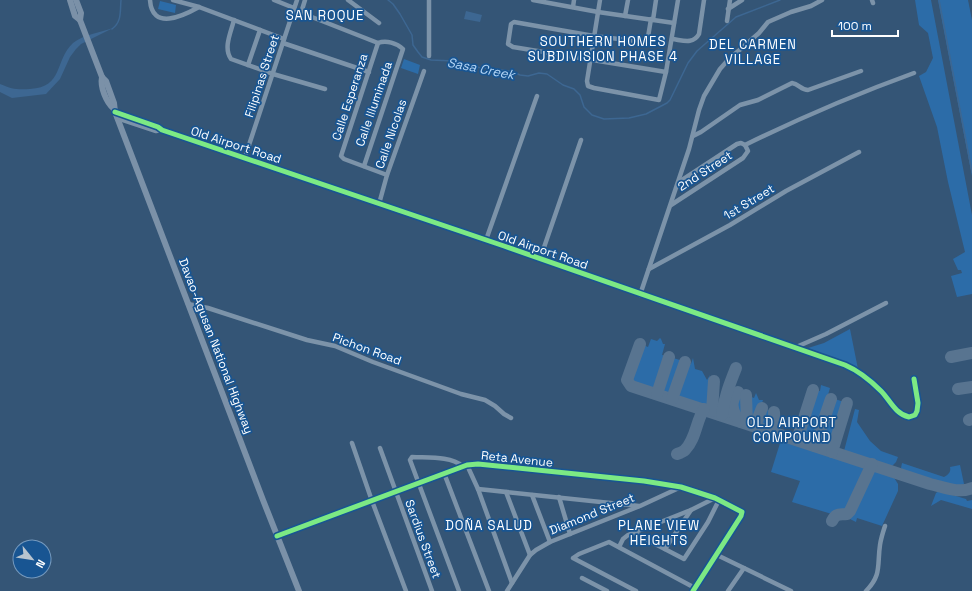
<svg xmlns="http://www.w3.org/2000/svg" width="972" height="591" viewBox="0 0 972 591" font-family="'Space Grotesk',sans-serif">
<style>
.grass{fill:#2c6ca8}
.water{fill:#3d6792}
.lines{fill:none;stroke-linecap:round;stroke-linejoin:round}
.stream{stroke:#3d6792;stroke-width:1.5}
.taxiway{stroke:#587490;stroke-width:12}
.minor{stroke:#7c93a9;stroke-width:4.5}
.major{stroke:#7b91a8;stroke-width:6}
.cycleway-casing{stroke:#185592;stroke-width:8}
.cycleway{stroke:#7ce984;stroke-width:5}
.labels{text-anchor:middle;stroke-width:3.5;stroke-linejoin:round;paint-order:stroke}
.street-label{font-size:12px;fill:#fff;stroke:#185592}
.neighbourhood-label{font-size:13px;letter-spacing:1px;fill:#fff;stroke:#185592}
.water-label{font-size:13px;font-style:italic;fill:#b4d6f6;stroke:#185592}
</style>
<rect width="100%" height="100%" fill="#345576"/>
<g class="grass">
<path d="M915,0H931L972,215V294L957,297L951,276L962,273L961,270H958L953,259L965,252L948,182L937,127L919,76L926,72L933,58L928,33L919,25Z"/>
<path d="M938,0H968L972,20V176Z"/>
<path d="M160,1L176,5L175,13L158,9Z"/>
<path d="M404,59L420,65L418,74L401,68Z"/>
<path d="M850,329L858,369L844,362L808,348L824,343Z"/>
<path d="M660,338L661,339L663,344H665L662,355L667,356L663,369L661,368L659,374L661,375L657,390L631,381L630,377L641,346L643,345L648,347L651,339L657,341Z"/>
<path d="M670,357L683,361L671,394L659,390L664,375L665,376L667,370H666Z"/>
<path d="M693,358L695,369L702,371L707,380L710,375L709,380L712,381L711,408L675,396L686,363L691,364Z"/>
<path d="M821,385L830,388L827,398L829,399L816,438L814,441H812L800,437V435L815,390L820,391Z"/>
<path d="M741,393L744,394V416L741,418L736,415L735,406L737,396Z"/>
<path d="M756,393L759,400H763L756,420L753,421L748,418L749,396L754,398Z"/>
<path d="M832,398L844,402L831,444L827,446L819,443V439Z"/>
<path d="M763,408L770,411L772,414L771,427L761,424L759,421Z"/>
<path d="M855,409L859,410L857,422L870,441L881,451L898,457L896,462L891,467L844,451Z"/>
<path d="M781,440L868,468L847,511L838,513L835,515L792,502L800,481L771,472Z"/>
<path d="M902,463L944,477C949,474 951,472 950,467L960,465L964,484L959,486H952L904,471L901,468Z"/>
<path d="M872,470H875L893,476L898,484V491L882,526L857,518L856,522L848,518Z"/>
<path d="M939,491L966,499L967,501L972,500V509L941,500L931,506L936,493Z"/>
</g>
<g class="water">
<path d="M466,11L482,15L480,22L464,19Z"/>
<path d="M113,28L81,44L76,49L70,57L60,79L46,94L12,98L0,92V84C12,89 17,90 30,89C64,87 54,61 73,43C83,35 101,32 113,28Z"/>
</g>
<g class="lines">
<g class="stream">
<path d="M388,0L393,4L400,14L412,35L413,45L418,52L422,57L431,60L454,61L481,68L511,71L520,75L528,76L539,73L547,74L563,85L574,89L580,95L584,107L592,115L604,119L629,118L646,114L667,103L670,100L688,63L697,51L736,17L780,0"/>
<path d="M939,0L972,172"/>
<path d="M112,29C122,22 120,11 121,0"/>
</g>
<g class="taxiway">
<path d="M640,344L627,380L631,386L930,484C944,487 958,494 972,488"/>
<path d="M951,357L972,353"/>
<path d="M958,389L972,387"/>
<path d="M738,392C729,402 732,413 741,422"/>
<path d="M657,394L669,357"/>
<path d="M746,395L747,423"/>
<path d="M672,399L685,362"/>
<path d="M712,411L714,381"/>
<path d="M774,412L775,433"/>
<path d="M722,415C724,398 730,383 736,368"/>
<path d="M969,420L972,419"/>
<path d="M755,426L762,408"/>
<path d="M797,440L813,390"/>
<path d="M815,446L831,399"/>
<path d="M832,452L847,403"/>
<path d="M677,454C680,453 683,452 685,450C696,439 696,421 704,409"/>
<path d="M832,521C836,513 839,515 847,514L850,511L872,464"/>
</g>
<g class="minor">
<path d="M150,0C152,31 183,16 199,7"/>
<path d="M173,0L199,7L284,39"/>
<path d="M274,0L294,8"/>
<path d="M348,0L379,23"/>
<path d="M533,0L598,12L674,23"/>
<path d="M600,0L587,81L588,86L594,88L659,100L666,72L678,0"/>
<path d="M872,0L873,3"/>
<path d="M573,7L574,0"/>
<path d="M728,9L742,0"/>
<path d="M294,10L378,43C386,40 397,43 403,49L364,166"/>
<path d="M301,13L305,0"/>
<path d="M625,16L628,0"/>
<path d="M651,19L648,37L644,42L594,36L514,22L511,24L508,44L513,47L666,72"/>
<path d="M234,20C231,32 223,48 231,59L273,74L325,89"/>
<path d="M653,20L656,0"/>
<path d="M727,21L730,0"/>
<path d="M672,39C682,40 693,45 699,34L704,0"/>
<path d="M283,43L369,72"/>
<path d="M378,43L341,156L344,159L387,175"/>
<path d="M429,56V0"/>
<path d="M248,65L260,30"/>
<path d="M115,112L158,127L162,130L504,246L845,365C859,371 870,380 881,391C890,400 895,414 909,417L915,415L917,411L918,403L914,379"/>
<path d="M117,118L156,131L162,130"/>
<path d="M693,136L701,132L740,105L758,100L792,83C799,84 801,90 808,90L861,71"/>
<path d="M745,145C800,118 856,94 914,73"/>
<path d="M245,157L297,0"/>
<path d="M379,204L387,175L424,71"/>
<path d="M671,205L743,158L748,151L745,145L741,143L737,144L679,182"/>
<path d="M486,240L537,96"/>
<path d="M540,259L581,140"/>
<path d="M649,269L730,225L786,191L859,152"/>
<path d="M640,295L689,149L699,110L704,96L720,69L728,60L759,33L768,22L791,12L811,6L822,0"/>
<path d="M188,304L208,308L307,340L335,346L373,362L461,394L485,400L495,406L504,414L511,418"/>
<path d="M794,348L826,334L886,303"/>
<path d="M352,443L372,501L406,591"/>
<path d="M380,448L432,591"/>
<path d="M467,465L478,489L512,583"/>
<path d="M444,473L489,591"/>
<path d="M478,489C532,495 586,500 639,506"/>
<path d="M506,492L530,555"/>
<path d="M532,495L550,542"/>
<path d="M559,497L570,534"/>
<path d="M634,533L684,559L708,522L719,500"/>
<path d="M277,536L467,465L478,464L644,481L681,487L715,498L742,512L741,516L693,591"/>
<path d="M619,547L623,539L628,535L691,510L715,498"/>
<path d="M665,549L691,510"/>
<path d="M717,555L791,591"/>
<path d="M582,578L607,591"/>
<path d="M459,591L410,460L412,457C427,458 451,456 462,466"/>
<path d="M507,591L530,555L536,550L550,542L640,506L681,487"/>
<path d="M636,591L573,558L579,554L609,542L695,588"/>
<path d="M728,591L744,568"/>
<path d="M866,591C882,575 877,565 880,545C881,538 883,532 885,526"/>
</g>
<g class="major">
<path d="M70,0L75,16L80,20L102,77L106,81L114,103L115,112L263,500L299,591"/>
<path d="M76,0L81,13L80,20"/>
<path d="M102,77C100,87 106,102 114,109"/>
</g>
<defs>
<g id="cycleway">
<path d="M115,112L158,127L162,130L504,246L845,365C859,371 870,380 881,391C890,400 895,414 909,417L915,415L917,411L918,403L914,379"/>
<path d="M277,536L467,465L478,464L644,481L681,487L715,498L742,512L741,516L693,591"/>
</g>
</defs>
<use href="#cycleway" class="cycleway-casing"/>
<use href="#cycleway" class="cycleway"/>
</g>
<g class="labels">
<g class="street-label">
<text transform="translate(262 76) rotate(-72)" y="4">Filipinas Street</text>
<text transform="translate(350 97) rotate(-72)" y="4">Calle Esperanza</text>
<text transform="translate(374 104) rotate(-71)" y="4">Calle Illuminada</text>
<text transform="translate(391 134) rotate(-71)" y="4">Calle Nicolas</text>
<text transform="translate(236 145) rotate(18)" y="4">Old Airport Road</text>
<text transform="translate(705 171) rotate(-33)" y="4">2nd Street</text>
<text transform="translate(749 202) rotate(-31)" y="4">1st Street</text>
<text transform="translate(543 250) rotate(19)" y="4">Old Airport Road</text>
<text transform="translate(216 346) rotate(69)" y="4">Davao-Agusan National Highway</text>
<text transform="translate(367 349) rotate(20)" y="4">Pichon Road</text>
<text transform="translate(517 459) rotate(6)" y="4">Reta Avenue</text>
<text transform="translate(592 514) rotate(-22)" y="4">Diamond Street</text>
<text transform="translate(423 539) rotate(70)" y="4">Sardius Street</text>
</g>
<g class="neighbourhood-label">
<text x="325" y="20">SAN ROQUE</text>
<text x="603" y="46">SOUTHERN HOMES<tspan x="603" dy="15">SUBDIVISION PHASE 4</tspan></text>
<text x="753" y="49">DEL CARMEN<tspan x="753" dy="15">VILLAGE</tspan></text>
<text x="792" y="427">OLD AIRPORT<tspan x="792" dy="15">COMPOUND</tspan></text>
<text x="489" y="530">DOÑA SALUD</text>
<text x="659" y="530">PLANE VIEW<tspan x="659" dy="15">HEIGHTS</tspan></text>
</g>
<g class="water-label">
<text transform="translate(481 68) rotate(11)" y="5">Sasa Creek</text>
</g>
</g>
<g transform="translate(32 559) rotate(120)"><circle r="19" fill="#185592" stroke="#7499be"/>
<path d="M0-3L7 15L0 10L-7 15Z" fill="#b8c4cf"/>
<text y="-6" font-size="11" font-weight="bold" text-anchor="middle" fill="#ffffff">N</text>
</g>
<path d="M832 30v6h66v-6" fill="none" stroke="#ffffff" stroke-width="2"/>
<text x="838" y="30" font-size="12" fill="#ffffff" stroke="#185592" stroke-width="3" paint-order="stroke">100 m</text>
</svg>
